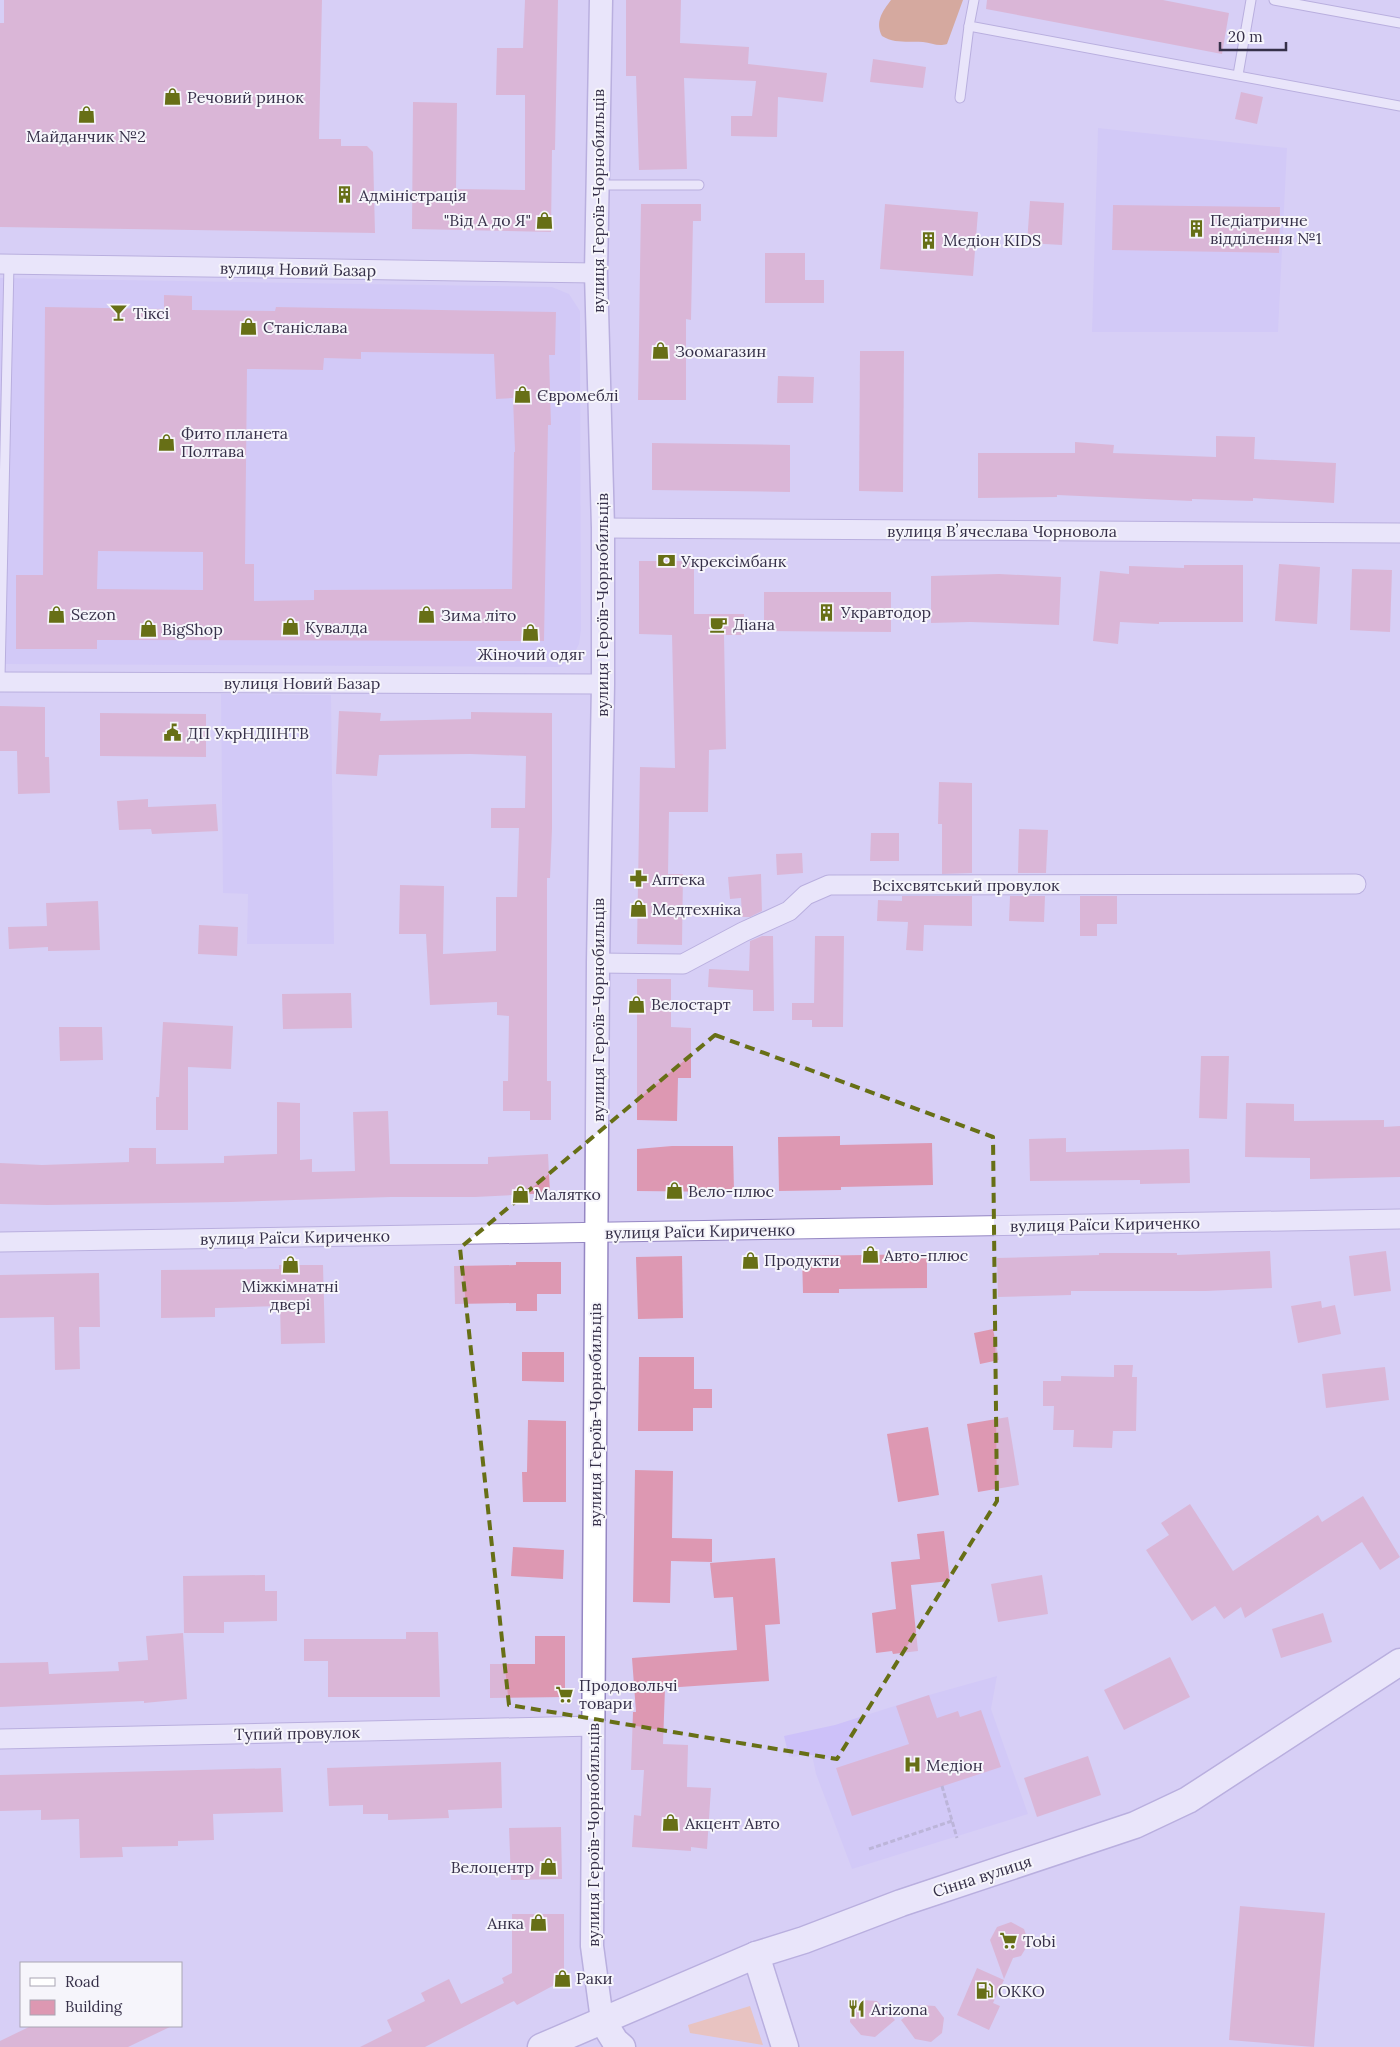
<svg xmlns="http://www.w3.org/2000/svg" width="1400" height="2047" viewBox="0 0 1400 2047" font-family="Lora,serif">
<style>
.built{fill:#cdc1f9}
.green{fill:#fcb381}
.forest{fill:#d27a37}
.building{fill:#dd98b2;fill-rule:evenodd}
.lines{fill:none;stroke-linecap:round;stroke-linejoin:round}
.service-casing{stroke:#9587c3;stroke-width:11}
.minor-casing{stroke:#9587c3;stroke-width:21}
.tertiary-casing{stroke:#9587c3;stroke-width:25}
.secondary-casing{stroke:#9587c3;stroke-width:29}
.path{stroke:#9b94b5;stroke-width:3;stroke-dasharray:5 2.5;stroke-linecap:butt}
.service{stroke:#fff;stroke-width:9}
.minor{stroke:#fff;stroke-width:19}
.tertiary{stroke:#fff;stroke-width:22}
.secondary{stroke:#fff;stroke-width:26}
.marked{fill:none;stroke:#676f16;stroke-width:4;stroke-dasharray:10 6;stroke-linejoin:round}
.labels{text-anchor:middle;stroke-width:4;stroke-linejoin:round;paint-order:stroke}
.poi-label{font-size:16px;fill:#363049;stroke:#f6f5fb;text-anchor:start}
.street-label{font-size:16px;fill:#363049;stroke:#f6f5fb}
</style>
<rect width="100%" height="100%" fill="#d7cff5"/>
<g class="built">
<path d="M1098,128L1287,148L1278,332H1092Z"/>
<path d="M0,278L552,287L569,294L580,311L581,630L579,644L572,658L560,667L0,664Z"/>
<path d="M221,694L331,695L334,944H247L248,894L223,893Z"/>
<path d="M997,1676L991,1709L1028,1814L852,1869L816,1774L812,1755L789,1757L784,1736L835,1725L929,1695Z"/>
</g>
<path class="green" d="M750,2006L763,2045L690,2033L688,2025Z"/>
<path class="forest" d="M891,0H963L947,44C938,47 932,43 923,42C909,41 895,44 882,36C875,22 882,12 891,0Z"/>
<g class="building">
<path d="M4,0H322L319,139H341V146H367L373,152L375,233L0,227V23H4Z"/>
<path d="M525,0H558L555,150H552L551,232L412,229L413,102L457,103L456,189L525,190V95H496L497,48H523Z"/>
<path d="M626,0H681L680,43L749,47L748,64L827,73L823,102L778,97L777,137L731,136V116H752L756,81L684,78L687,169L639,170L636,76H626Z"/>
<path d="M987,0H1163L1229,13L1222,54L986,9Z"/>
<path d="M873,59L926,67L923,88L870,82Z"/>
<path d="M1241,92L1263,97L1257,124L1235,119Z"/>
<path d="M1030,201L1064,203L1062,245L1027,243Z"/>
<path d="M641,204H701V221H693L691,320L686,319V400H638Z"/>
<path d="M885,204L978,212L973,276L880,269Z"/>
<path d="M1113,205L1280,207L1279,253L1112,250Z"/>
<path d="M765,253H805V280H824V303H765Z"/>
<path d="M164,295L192,296V310L275,311L276,307L556,312L555,355H549L551,425H548L544,641L97,640V649H16V575H43L45,307L164,309ZM361,352L494,354L496,399L513,398L515,452H514L512,589L314,590V600L254,601V564H245L247,369L323,370L324,358L361,359ZM98,551L203,552V590L97,589Z"/>
<path d="M860,351H904L903,492L859,491Z"/>
<path d="M778,376L814,377L813,403H777Z"/>
<path d="M1216,436L1255,437L1254,459L1336,463L1334,503L1253,498V501L1192,499V501L1057,495V497L978,498V453H1075V442L1114,445L1113,453L1216,457Z"/>
<path d="M652,443L790,445V492L652,490Z"/>
<path d="M639,561H694V614H744V635H724L726,749L709,750L708,812H669L668,874H683L682,945L637,944L640,767L675,768L672,635L639,634Z"/>
<path d="M1279,564L1320,567L1317,624L1275,621Z"/>
<path d="M1184,565H1243V622H1159V624L1120,622L1118,644L1093,641L1100,571L1129,574V566L1184,568Z"/>
<path d="M1352,569L1392,570L1390,632L1350,630Z"/>
<path d="M999,574L1061,577L1059,625L970,622L931,623V576Z"/>
<path d="M764,592H891V632L764,631Z"/>
<path d="M0,706L45,707V757H49L50,793L18,794L17,751H0Z"/>
<path d="M339,711L381,713L380,721L471,719V712L552,713V829L550,878H547V1081H551V1120H530V1111H503V1081H508L509,1016L497,1015V1002L430,1005L426,934H399L400,885L444,886L443,954L496,951V897H517L519,828H491V808H525L526,756L470,754L379,755L377,776L336,774Z"/>
<path d="M100,713L206,714V757L100,756Z"/>
<path d="M939,782L972,783V873L942,874V824H938Z"/>
<path d="M148,799V807L216,804L218,831L152,834L151,829L119,830L117,801Z"/>
<path d="M1019,829L1048,830L1046,873H1018Z"/>
<path d="M871,833H899V861H870Z"/>
<path d="M802,853L803,873L777,875L776,854Z"/>
<path d="M761,874L762,911L750,917H742L741,898L730,899L728,877Z"/>
<path d="M902,896H972V926L924,925L923,951L906,950L908,922L877,921L878,900L902,901Z"/>
<path d="M1010,896H1045L1044,922L1009,921Z"/>
<path d="M1080,896H1117V924H1097V936H1080Z"/>
<path d="M98,901L100,950L48,951V947L9,949L8,927L47,926L46,903Z"/>
<path d="M199,925L238,927L237,956L198,954Z"/>
<path d="M762,936H773L774,1011H753V990L708,987L709,969L749,971L750,941Z"/>
<path d="M815,936H844L843,1027H812V1020H792V1003H814Z"/>
<path d="M637,979H671V1027L691,1028V1078H678L677,1121L637,1120Z"/>
<path d="M351,993L352,1028L283,1029L282,994Z"/>
<path d="M163,1022L233,1026L231,1069L188,1067V1130H156V1097H159Z"/>
<path d="M59,1027H102L103,1060L60,1061Z"/>
<path d="M1201,1056H1229L1227,1119L1199,1118Z"/>
<path d="M277,1102L300,1103V1160L312,1159V1172L355,1171L353,1112L388,1111L390,1164H488V1157L548,1154L550,1193L475,1197H391L231,1202L47,1205L0,1204V1163L42,1165L129,1162V1148H156V1164L224,1163V1156L277,1154Z"/>
<path d="M1246,1103L1294,1104V1121L1384,1120V1127L1400,1126V1177L1310,1179V1158L1245,1157Z"/>
<path d="M840,1136V1145L932,1143L933,1185L841,1187V1190L779,1191L778,1137Z"/>
<path d="M1066,1138V1152L1189,1149L1190,1183L1140,1184V1180L1030,1181L1029,1139Z"/>
<path d="M672,1146H733L734,1192L637,1191V1149Z"/>
<path d="M1270,1251L1272,1288L1206,1291H1071V1295L998,1297L997,1258L1099,1255V1253H1177V1255Z"/>
<path d="M1386,1251L1391,1291L1354,1296L1349,1256Z"/>
<path d="M927,1254V1288L839,1289V1293H803L802,1256Z"/>
<path d="M682,1256L683,1318L638,1319L636,1257Z"/>
<path d="M516,1262H561V1294H537V1311H516V1303L455,1304L454,1266L516,1265Z"/>
<path d="M279,1265H323L325,1343L281,1344L280,1306L215,1308V1317L161,1318V1270L279,1269Z"/>
<path d="M99,1273L100,1327H79L80,1369L55,1370L54,1317L0,1318V1275Z"/>
<path d="M1321,1301L1322,1308L1335,1305L1341,1334L1298,1343L1291,1306Z"/>
<path d="M993,1329L999,1360L980,1364L974,1333Z"/>
<path d="M522,1352H564V1382L522,1381Z"/>
<path d="M639,1357H694V1389H712V1408H693V1431H638Z"/>
<path d="M1114,1365H1133L1132,1377H1137L1136,1431H1113L1112,1448L1073,1447L1074,1430H1053L1054,1406H1043V1381H1061V1376L1114,1377Z"/>
<path d="M1385,1367L1389,1400L1326,1408L1322,1374Z"/>
<path d="M1008,1417L1019,1485L978,1492L967,1424Z"/>
<path d="M528,1420L566,1421V1502H523L522,1472H527Z"/>
<path d="M928,1427L939,1495L898,1502L887,1434Z"/>
<path d="M635,1470L673,1471L672,1538L712,1539V1562L671,1561L670,1603L633,1602Z"/>
<path d="M1363,1496L1400,1557L1380,1570L1362,1542L1245,1618L1241,1607L1224,1619L1215,1606L1192,1621L1146,1550L1169,1535L1161,1523L1190,1504L1233,1571L1318,1515L1322,1522Z"/>
<path d="M944,1531L950,1581L911,1585L918,1651L893,1654L892,1651L876,1653L872,1613L896,1609L891,1562L920,1559L917,1534Z"/>
<path d="M513,1547L564,1550L563,1579L511,1576Z"/>
<path d="M775,1558L780,1624L765,1625L769,1681L665,1688L663,1744L688,1745L687,1787L711,1788L707,1849L691,1847V1851L632,1847L634,1815L641,1816L644,1770H631L633,1712H636L632,1658L737,1650L733,1597L714,1598L710,1563Z"/>
<path d="M265,1575V1591H277V1621L224,1622V1633H184L183,1576Z"/>
<path d="M1042,1575L1048,1614L998,1622L991,1584Z"/>
<path d="M1323,1613L1332,1642L1281,1658L1272,1629Z"/>
<path d="M406,1632H438L440,1697H328V1661H304V1639H406Z"/>
<path d="M183,1633L187,1699L144,1703V1701L0,1707V1663L48,1662L49,1674L119,1671L118,1662L148,1660L146,1636Z"/>
<path d="M535,1636H565V1697L490,1698V1664H535Z"/>
<path d="M1170,1657L1190,1697L1124,1730L1104,1690Z"/>
<path d="M929,1695L937,1718L958,1711L960,1717L981,1710L1001,1767L852,1816L836,1768L909,1744L896,1706Z"/>
<path d="M1088,1756L1101,1795L1037,1817L1024,1778Z"/>
<path d="M501,1762L502,1808L448,1810L449,1818L388,1820V1814H363V1805L329,1806L327,1768Z"/>
<path d="M281,1768L283,1812L213,1814L214,1840L178,1841V1846L122,1847L123,1857L80,1858L79,1819L41,1820V1810L0,1811V1775Z"/>
<path d="M561,1827L562,1879L511,1880L509,1828Z"/>
<path d="M1240,1906L1325,1913L1314,2047L1229,2040Z"/>
<path d="M512,1914H564V1974L560,1982L517,2005L514,2001L425,2047H360L392,2031L387,2020L425,2001L421,1993L449,1979L461,2004L504,1983L502,1978L512,1973Z"/>
<path d="M1011,1922L1024,1929L1029,1943L1021,1956L1013,1958L1004,1979L990,1940L997,1927Z"/>
<path d="M977,1968L1004,1980L993,2003L1000,2006L989,2030L957,2015Z"/>
<path d="M862,2000L877,2001L895,2020L875,2037L861,2035L850,2022L851,2010Z"/>
<path d="M920,2005L935,2006L944,2018L942,2033L931,2042L915,2039L901,2020Z"/>
<path d="M31,2026H172L128,2047H0V2041Z"/>
</g>
<g class="lines">
<defs>
<g id="service">
<path d="M974,0L969,26L1400,106"/>
<path d="M1274,0L1400,23"/>
<path d="M1238,75L1251,0"/>
<path d="M960,98L969,26"/>
<path d="M597,185H699"/>
<path d="M0,677L9,264"/>
</g>
<g id="minor">
<path d="M0,264L596,273"/>
<path d="M603,528L1400,533"/>
<path d="M0,682L603,684"/>
<path d="M598,963L683,964L743,932L789,911L806,895L829,885L1356,884"/>
<path d="M0,1242L1400,1219"/>
<path d="M0,1739L594,1726"/>
</g>
<path id="tertiary" d="M601,0L596,273L603,528V684L598,963L592,1946L602,2020"/>
<g id="secondary">
<path d="M756,1955L785,2047"/>
<path d="M602,2020L615,2041L622,2047"/>
<path d="M541,2047L756,1955L804,1940L901,1903L1135,1825L1188,1800L1400,1662"/>
</g>
</defs>
<use href="#service" class="service-casing"/>
<use href="#minor" class="minor-casing"/>
<use href="#tertiary" class="tertiary-casing"/>
<use href="#secondary" class="secondary-casing"/>
<g class="path">
<path d="M942,1786L957,1838"/>
<path d="M869,1849L952,1821"/>
</g>
<use href="#service" class="service"/>
<use href="#minor" class="minor"/>
<use href="#tertiary" class="tertiary"/>
<use href="#secondary" class="secondary"/>
</g>
<path d="M0 0H1400V2047H0ZM715,1035L993,1137L997,1501L837,1759L509,1705L460,1248Z" fill="#d7cff5" fill-opacity=".55" fill-rule="evenodd"/>
<path class="marked" d="M715,1035L993,1137L997,1501L837,1759L509,1705L460,1248Z"/>
<defs>
<symbol id="shop-bare" viewBox="-9 -9 18 18"><path d="M-5-2.5h2.3a2.7 3.5 0 0 1 5.4 0H5L5.5 6h-11ZM-1.5-2.5h3a1.5 2.3 0 0 0-3 0Z" fill="#676f16" stroke="#f6f5fb" stroke-width="2.5" paint-order="stroke"/></symbol>
<symbol id="building-bare" viewBox="-9 -9 18 18"><path d="M-4-6H4V6H1V3H-1V6H-4ZM-2.5-4.3h1.7v1.8h-1.7ZM.8-4.3h1.7v1.8H.8ZM-2.5-1h1.7V.8h-1.7ZM.8-1h1.7V.8H.8Z" fill="#676f16" stroke="#f6f5fb" stroke-width="2.5" paint-order="stroke"/></symbol>
<symbol id="bar-bare" viewBox="-9 -9 18 18"><path d="M-6-5H6L.8 .8V4.5H3.5V6h-7V4.5H-.8V.8Z" fill="#676f16" stroke="#f6f5fb" stroke-width="2.5" paint-order="stroke"/></symbol>
<symbol id="bank-bare" viewBox="-9 -9 18 18"><path d="M-6-4H6V4H-6ZM0-2.3a2.3 2.3 0 1 0 0 4.6a2.3 2.3 0 1 0 0-4.6Z" fill="#676f16" stroke="#f6f5fb" stroke-width="2.5" paint-order="stroke"/></symbol>
<symbol id="cafe-bare" viewBox="-9 -9 18 18"><path d="M-5.5-4.5H6V0H3Q3 3.5 0 3.5H-2.5Q-5.5 3.5-5.5 0ZM3-3.2v2h1.7v-2ZM-6 4.5H4V6H-6Z" fill="#676f16" stroke="#f6f5fb" stroke-width="2.5" paint-order="stroke"/></symbol>
<symbol id="civic-bare" viewBox="-9 -9 18 18"><path d="M-.6-6.5H3V-4.5H.6V-3L4-1V1h2V6H-6V1h2V-1L-.6-3ZM-1.2 2.5V6h2.4V2.5Z" fill="#676f16" stroke="#f6f5fb" stroke-width="2.5" paint-order="stroke"/></symbol>
<symbol id="pharmacy-bare" viewBox="-9 -9 18 18"><path d="M-2-6h4v4h4v4h-4v4h-4v-4h-4v-4h4Z" fill="#676f16" stroke="#f6f5fb" stroke-width="2.5" paint-order="stroke"/></symbol>
<symbol id="supermarket-bare" viewBox="-9 -9 18 18"><path d="M-6-5.5h2.5l.6 2H6L4.5 2H-2.5L-4.4-4H-6ZM-1.5 3.2a1.3 1.3 0 1 0 .1 0ZM3 3.2a1.3 1.3 0 1 0 .1 0Z" fill="#676f16" stroke="#f6f5fb" stroke-width="2.5" paint-order="stroke"/></symbol>
<symbol id="hospital-bare" viewBox="-9 -9 18 18"><path d="M-5-5h3v3.5h4V-5h3V5h-3V1.5h-4V5h-3Z" fill="#676f16" stroke="#f6f5fb" stroke-width="2.5" paint-order="stroke"/></symbol>
<symbol id="fuel-bare" viewBox="-9 -9 18 18"><path d="M-5.5-6h7V0h2V4h1.3V-2.5L3-4.5l.8-.8L6-3V5H2.5V1h-1V6h-7ZM-4.2-4.7v3.2H.2V-4.7Z" fill="#676f16" stroke="#f6f5fb" stroke-width="2.5" paint-order="stroke"/></symbol>
<symbol id="restaurant-bare" viewBox="-9 -9 18 18"><path d="M-5-6h1v4h1v-4h1v4h1v-4h1v5L-1.5 .5V6h-2V.5L-5-1ZM5-6V6H3V1.5H1.5Q1.5-4 5-6Z" fill="#676f16" stroke="#f6f5fb" stroke-width="2.5" paint-order="stroke"/></symbol>
</defs>
<g fill-rule="evenodd">
<use href="#shop-bare" x="160" y="84" width="25" height="25"/>
<use href="#shop-bare" x="74" y="102" width="25" height="25"/>
<use href="#building-bare" x="332" y="182" width="25" height="25"/>
<use href="#shop-bare" x="532" y="208" width="25" height="25"/>
<use href="#building-bare" x="1184" y="216" width="25" height="25"/>
<use href="#building-bare" x="916" y="228" width="25" height="25"/>
<use href="#bar-bare" x="106" y="300" width="25" height="25"/>
<use href="#shop-bare" x="236" y="314" width="25" height="25"/>
<use href="#shop-bare" x="648" y="338" width="25" height="25"/>
<use href="#shop-bare" x="510" y="382" width="25" height="25"/>
<use href="#shop-bare" x="154" y="430" width="25" height="25"/>
<use href="#bank-bare" x="654" y="548" width="25" height="25"/>
<use href="#building-bare" x="814" y="600" width="25" height="25"/>
<use href="#shop-bare" x="44" y="602" width="25" height="25"/>
<use href="#shop-bare" x="414" y="602" width="25" height="25"/>
<use href="#cafe-bare" x="706" y="612" width="25" height="25"/>
<use href="#shop-bare" x="278" y="614" width="25" height="25"/>
<use href="#shop-bare" x="136" y="616" width="25" height="25"/>
<use href="#shop-bare" x="518" y="620" width="25" height="25"/>
<use href="#civic-bare" x="160" y="720" width="25" height="25"/>
<use href="#pharmacy-bare" x="626" y="866" width="25" height="25"/>
<use href="#shop-bare" x="626" y="896" width="25" height="25"/>
<use href="#shop-bare" x="624" y="992" width="25" height="25"/>
<use href="#shop-bare" x="662" y="1178" width="25" height="25"/>
<use href="#shop-bare" x="508" y="1182" width="25" height="25"/>
<use href="#shop-bare" x="858" y="1242" width="25" height="25"/>
<use href="#shop-bare" x="738" y="1248" width="25" height="25"/>
<use href="#shop-bare" x="278" y="1252" width="25" height="25"/>
<use href="#supermarket-bare" x="552" y="1682" width="25" height="25"/>
<use href="#hospital-bare" x="900" y="1752" width="25" height="25"/>
<use href="#shop-bare" x="658" y="1810" width="25" height="25"/>
<use href="#shop-bare" x="536" y="1854" width="25" height="25"/>
<use href="#shop-bare" x="526" y="1910" width="25" height="25"/>
<use href="#supermarket-bare" x="996" y="1928" width="25" height="25"/>
<use href="#shop-bare" x="550" y="1966" width="25" height="25"/>
<use href="#fuel-bare" x="972" y="1978" width="25" height="25"/>
<use href="#restaurant-bare" x="844" y="1996" width="25" height="25"/>
</g>
<g class="labels">
<g class="poi-label">
<text x="187" y="103">Речовий ринок</text>
<text x="86" y="142" text-anchor="middle">Майданчик №2</text>
<text x="359" y="201">Адміністрація</text>
<text x="531" y="226" text-anchor="end">"Від А до Я"</text>
<text x="1210" y="226">Педіатричне<tspan x="1210" dy="18">відділення №1</tspan></text>
<text x="943" y="246">Медіон KIDS</text>
<text x="133" y="319">Тіксі</text>
<text x="263" y="333">Станіслава</text>
<text x="675" y="357">Зоомагазин</text>
<text x="537" y="401">Євромеблі</text>
<text x="181" y="439">Фито планета<tspan x="181" dy="18">Полтава</tspan></text>
<text x="681" y="567">Укрексімбанк</text>
<text x="841" y="618">Укравтодор</text>
<text x="71" y="620">Sezon</text>
<text x="441" y="621">Зима літо</text>
<text x="733" y="630">Діана</text>
<text x="305" y="633">Кувалда</text>
<text x="162" y="635">BigShop</text>
<text x="531" y="660" text-anchor="middle">Жіночий одяг</text>
<text x="187" y="739">ДП УкрНДІІНТВ</text>
<text x="652" y="885">Аптека</text>
<text x="652" y="915">Медтехніка</text>
<text x="651" y="1010">Велостарт</text>
<text x="688" y="1197">Вело-плюс</text>
<text x="534" y="1200">Малятко</text>
<text x="884" y="1261">Авто-плюс</text>
<text x="764" y="1266">Продукти</text>
<text x="290" y="1292" text-anchor="middle">Міжкімнатні<tspan x="290" dy="18">двері</tspan></text>
<text x="579" y="1691">Продовольчі<tspan x="579" dy="18">товари</tspan></text>
<text x="926" y="1771">Медіон</text>
<text x="685" y="1829">Акцент Авто</text>
<text x="534" y="1873" text-anchor="end">Велоцентр</text>
<text x="524" y="1929" text-anchor="end">Анка</text>
<text x="1023" y="1947">Tobi</text>
<text x="576" y="1984">Раки</text>
<text x="998" y="1997">ОККО</text>
<text x="871" y="2015">Arizona</text>
</g>
<g class="street-label">
<text transform="translate(598 201) rotate(-90)" y="6">вулиця Героїв-Чорнобильців</text>
<text transform="translate(298 269) rotate(1)" y="6">вулиця Новий Базар</text>
<text x="1002" y="537">вулиця Вʼячеслава Чорновола</text>
<text transform="translate(602 605) rotate(-90)" y="6">вулиця Героїв-Чорнобильців</text>
<text x="302" y="689">вулиця Новий Базар</text>
<text x="966" y="891">Всіхсвятський провулок</text>
<text transform="translate(598 1010) rotate(-90)" y="6">вулиця Героїв-Чорнобильців</text>
<text transform="translate(1105 1224) rotate(-1)" y="6">вулиця Раїси Кириченко</text>
<text transform="translate(700 1231) rotate(-1)" y="6">вулиця Раїси Кириченко</text>
<text transform="translate(295 1237) rotate(-1)" y="6">вулиця Раїси Кириченко</text>
<text transform="translate(595 1415) rotate(-90)" y="6">вулиця Героїв-Чорнобильців</text>
<text transform="translate(297 1733) rotate(-1)" y="6">Тупий провулок</text>
<text transform="translate(593 1835) rotate(-90)" y="6">вулиця Героїв-Чорнобильців</text>
<text transform="translate(982 1876) rotate(-18)" y="6">Сінна вулиця</text>
</g>
</g>
<rect x="20" y="1962" width="162" height="65" fill="#f6f5fb" stroke="#a9a6b4"/>
<rect x="30" y="1978" width="25" height="8" fill="#ffffff" stroke="#a9a6b4"/>
<text x="65" y="1987" font-size="15" fill="#363049">Road</text>
<rect x="30" y="2000" width="25" height="15" fill="#dd98b2" stroke="#a9a6b4"/>
<text x="65" y="2012" font-size="15" fill="#363049">Building</text>
<path d="M1220 42v8h66v-8" fill="none" stroke="#363049" stroke-width="2.5"/>
<text x="1228" y="42" font-size="15" fill="#363049" stroke="#f6f5fb" stroke-width="4" paint-order="stroke">20 m</text>
</svg>
